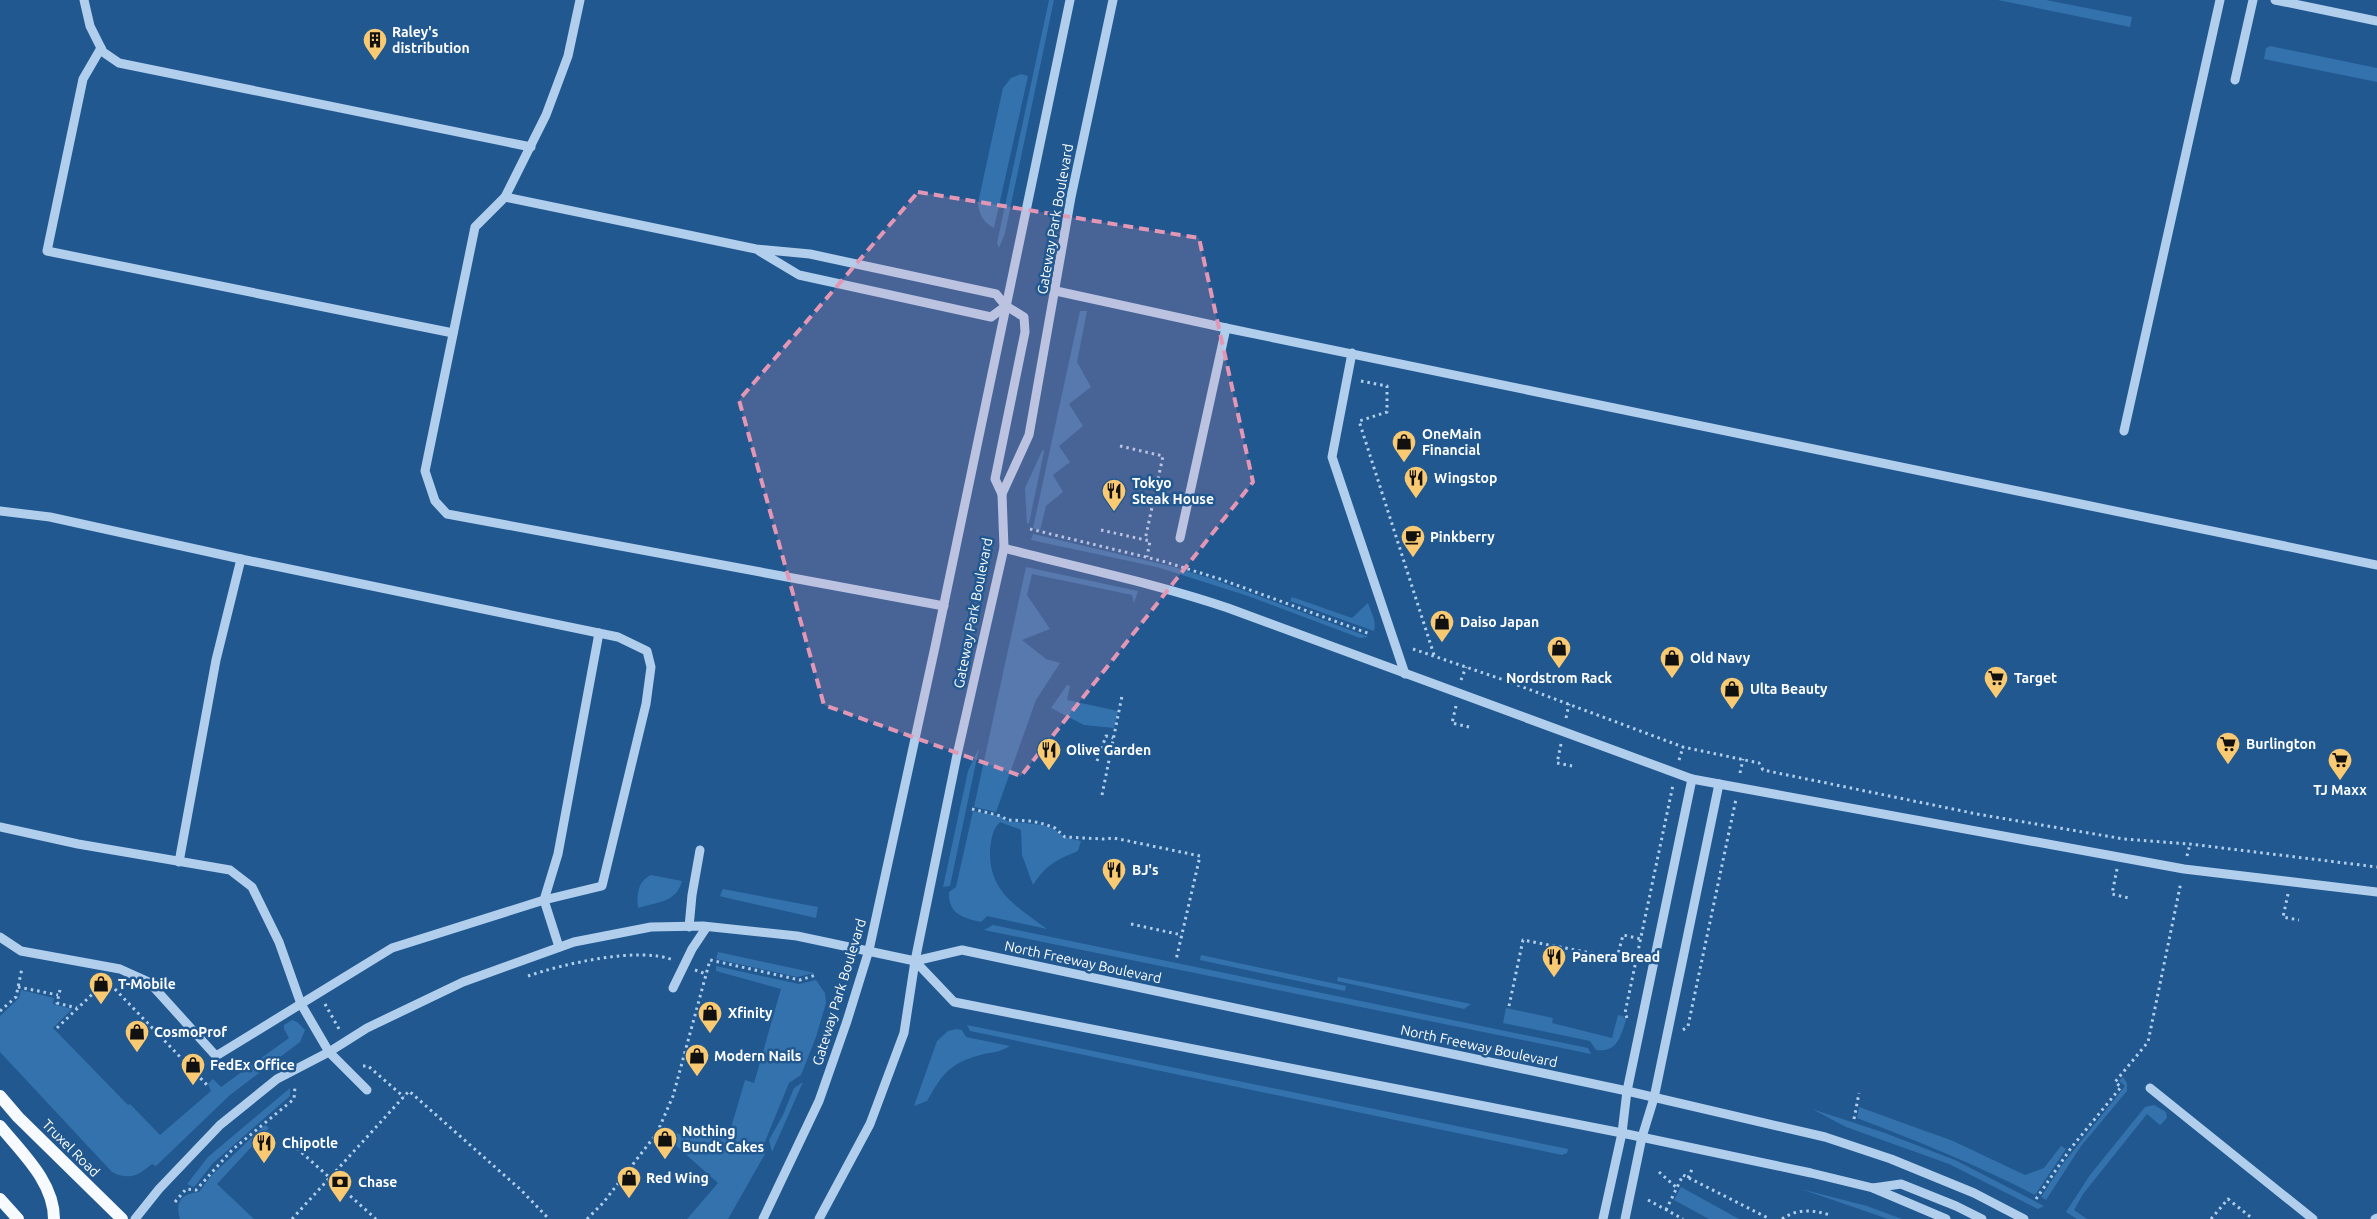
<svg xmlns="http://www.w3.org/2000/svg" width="2377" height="1219" viewBox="0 0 2377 1219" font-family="Ubuntu,sans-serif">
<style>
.green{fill:#3472ad}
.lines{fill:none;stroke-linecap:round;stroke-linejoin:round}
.path{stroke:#b1cfed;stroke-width:3;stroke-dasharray:2.5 4;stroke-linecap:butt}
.minor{stroke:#b1cfed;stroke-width:9}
.major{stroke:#f7faff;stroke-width:12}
.marked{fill:#e497b5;fill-opacity:0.2;stroke:#e497b5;stroke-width:4;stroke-dasharray:10 6;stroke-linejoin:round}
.labels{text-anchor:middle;stroke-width:5;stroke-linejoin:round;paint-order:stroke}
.poi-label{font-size:14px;font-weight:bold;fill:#fff;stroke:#215890;text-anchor:start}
.street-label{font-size:14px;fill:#fff;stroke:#215890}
</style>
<rect width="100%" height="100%" fill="#215890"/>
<g class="green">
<path d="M1049,0H1054L1005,233L999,248L997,243Z"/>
<path d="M1998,0H2046L2132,17L2130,27Z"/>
<path d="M2270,46L2377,68V82L2264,59L2266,48Z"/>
<path d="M1021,74L1028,76L994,228C983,222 979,215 978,203L1003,88L1011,78Z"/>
<path d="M1080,311H1087L1077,362L1091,387L1069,404L1083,426L1059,446L1070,462L1053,475L1063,492L1046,506L1040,531L1033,528Z"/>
<path d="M1043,449L1044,452L1029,523L1027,524L1025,488Z"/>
<path d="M1033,534L1174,567L1215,580L1369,637L1360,638L1248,596L1157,567L1031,540Z"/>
<path d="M1026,567L1138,591L1134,603L1132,595L1032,574L1027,595L1050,629L1022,640L1046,659L1060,663L1036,700L996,812L974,807Z"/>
<path d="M1292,597L1352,618L1368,603C1371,612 1377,622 1374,631L1290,601Z"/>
<path d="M1067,685L1070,686L1067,700L1118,711L1114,728L1084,725L1051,708Z"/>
<path d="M979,748L950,886L943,887L968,771Z"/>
<path d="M973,811L1000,816L1007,821L1043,825L1054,829L1064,837L1081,841L1078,851C1056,860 1046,865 1033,885L1022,855L1021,830L1000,822C992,830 991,840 990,851C989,893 1018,907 1047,929L987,916L981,922C963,918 948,914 949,892L956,887Z"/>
<path d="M651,875L682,881C676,903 657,902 638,908C637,894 637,882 651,875Z"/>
<path d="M723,889L818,907L816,918L723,897L720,896Z"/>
<path d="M993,925L1588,1048L1591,1054L984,930Z"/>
<path d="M718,952L815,973L797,977L716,959Z"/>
<path d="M1201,955L1346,986L1345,991L1200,960Z"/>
<path d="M716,966L799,984L816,980L825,993L826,1003L816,1037L801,1075L789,1083L764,1144L765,1154L728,1219H687L718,1183L672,1142L675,1133L686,1136L693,1132L728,1138L745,1080L754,1083L781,989L716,971Z"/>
<path d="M1338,977L1471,1004L1464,1009L1337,981Z"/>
<path d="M21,990L54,998L53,1004L72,1009L53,1028L128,1105L130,1104L160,1135L211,1091L208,1084L213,1079L221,1087L289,1038L284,1029V1025L292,1020L297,1022L305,1030L300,1042L230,1095L156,1166L152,1164C139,1175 129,1181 112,1172L0,1052V1016L19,998Z"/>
<path d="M1506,1008L1553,1018L1552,1023L1612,1038L1618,1015L1623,1016L1626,1020C1621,1036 1617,1053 1596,1050L1590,1041L1503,1023Z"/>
<path d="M967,1025L1568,1149L1567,1153L1562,1155L970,1031Z"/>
<path d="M956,1029L962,1030L966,1037L1010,1046C994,1055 992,1051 977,1056C948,1064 941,1077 927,1101L914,1106L937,1041L948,1031Z"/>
<path d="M2123,1077L2127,1083V1091L2081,1146L2046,1200L2041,1197L2062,1165L2125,1086L2119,1081Z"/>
<path d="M803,1082L772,1152L769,1140L783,1115L794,1088Z"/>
<path d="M290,1088V1096L213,1163L195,1186L193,1187L187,1184L208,1157Z"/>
<path d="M2154,1105L2166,1112L2167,1118L2160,1125L2147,1114L2083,1194L2074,1210L2087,1219H2077L2066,1212L2090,1175L2145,1107Z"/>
<path d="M1859,1107L1953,1141L2025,1175L2044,1168L2061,1146L2066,1149L2035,1195C1977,1165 1918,1141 1857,1118Z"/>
<path d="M1812,1109L1885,1133L1955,1160L2044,1206L2038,1209L1949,1164L1846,1127Z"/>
<path d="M265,1125L269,1128L217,1184L254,1219H180C175,1201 181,1194 199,1192L211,1176Z"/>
<path d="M1681,1187L1739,1219H1709L1674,1200Z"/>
<path d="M1801,1189L1867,1206L1902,1219H1888Z"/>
</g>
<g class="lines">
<g class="path">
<path d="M1361,381L1387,386V412L1359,421L1434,655"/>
<path d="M1120,446L1163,456L1145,540"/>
<path d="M1030,529L1162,561L1220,579L1370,634"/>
<path d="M1101,530L1150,541L1147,557"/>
<path d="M1413,649L1504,680L1683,747L1759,763L1763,770L1977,814L2124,839L2190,844L2377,867"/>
<path d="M1461,680L1466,667"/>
<path d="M1456,706L1452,723L1469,727"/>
<path d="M1566,718L1569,704"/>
<path d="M1561,744L1557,763L1572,766"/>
<path d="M1679,760L1683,747"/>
<path d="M1097,761L1106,736L1113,738"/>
<path d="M1740,773L1743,759"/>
<path d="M1102,795L1122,696"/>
<path d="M972,809L1001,816L1007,820L1031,821L1044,824L1055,828L1065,837L1103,839L1114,838L1200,856L1176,960"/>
<path d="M2187,856L2190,844"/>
<path d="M2117,869L2112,894L2129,898"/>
<path d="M2288,894L2283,917L2299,920"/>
<path d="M1131,924L1182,935"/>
<path d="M695,970L706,974"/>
<path d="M528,976C563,964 639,946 673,960"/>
<path d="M18,987L58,995"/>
<path d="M60,990L57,1003L77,1008"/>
<path d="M325,1004L339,1029"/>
<path d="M1509,1006L1523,940L1617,958L1623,935L1641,939"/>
<path d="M0,1011L16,997L22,968"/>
<path d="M1627,1018L1625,1013L1673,785"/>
<path d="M57,1028L104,983L111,985L208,1086"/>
<path d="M1683,1030L1688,1026L1736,799"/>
<path d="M363,1066H368L404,1097"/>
<path d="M1854,1119L1859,1093"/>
<path d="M292,1144L376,1219"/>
<path d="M1659,1172L1677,1188"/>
<path d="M1688,1178L1693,1167"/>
<path d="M2036,1199L2071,1148L2121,1087L2115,1082L2148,1042L2181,882"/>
<path d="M1648,1200L1683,1219"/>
<path d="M175,1202L186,1189L196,1190L232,1150L294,1099L295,1087"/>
<path d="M1666,1210L1683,1175L1770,1219"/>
<path d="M292,1219L409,1091L521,1190L549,1219"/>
<path d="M587,1219L603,1203L657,1133L673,1096L710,960L800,980L816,975"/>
<path d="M1782,1219C1798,1208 1813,1210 1830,1215"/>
<path d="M2211,1219L2228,1199L2253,1219"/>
</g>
<g class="minor">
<path d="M84,0L90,26L103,52L119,63L531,147"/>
<path d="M580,0L568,56L546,115L505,197L475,227L425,471L435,501L447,514L944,606"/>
<path d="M2275,0L2377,21"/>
<path d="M101,48L83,79L47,251L453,333"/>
<path d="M2235,80L2253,0"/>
<path d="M505,197L756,249L810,254L996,294L1006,306L1024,317L1025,332L995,479L1002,494"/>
<path d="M759,251L799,275L991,317L1006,306"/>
<path d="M1056,291L1226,328L2377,565"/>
<path d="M1352,353L1332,457L1405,674"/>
<path d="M2124,431L2220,0"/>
<path d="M0,511L50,517L241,559"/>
<path d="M1180,538L1226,328"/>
<path d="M1004,548C1078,568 1155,583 1228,608L1692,779L2184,869L2377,892"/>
<path d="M0,827L78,844L230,870L252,887L279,942L301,1004L329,1052L367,1090"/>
<path d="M689,927L692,895L700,850"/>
<path d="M0,937L21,951L120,969L149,982L216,1056L392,948L544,900L602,886L646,704L651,667L647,651L618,637L241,559L216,660L179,862"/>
<path d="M559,947L544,900L558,854L599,633"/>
<path d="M915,961L954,1002L1622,1133L1811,1173L1873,1188L1946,1219"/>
<path d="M673,988L692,949L706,928"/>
<path d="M2150,1088L2313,1219"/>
<path d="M1873,1188L1901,1184L1956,1206L1982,1219"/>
<path d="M135,1219L159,1189L220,1125L277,1079L329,1052L367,1028L463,982L574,942L651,927L703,926L797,936L915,961L962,950L1627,1091L1825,1137L1891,1159L1974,1193L2024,1219"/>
<path d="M763,1219L819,1101L847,1021L869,950L935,647L1070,0"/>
<path d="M819,1219L870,1124L904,1033L915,961L957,755L1004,548L1002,494L1029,435L1071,197L1113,0"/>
<path d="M1603,1219L1622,1133L1627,1091L1692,779"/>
<path d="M1625,1219L1642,1137L1654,1098L1719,784"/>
<path d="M2375,1219L2377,1218"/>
</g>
<g class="major">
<path d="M0,1096L18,1117L122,1219"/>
<path d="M0,1126C22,1153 54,1182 54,1219"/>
<path d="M0,1199L18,1219"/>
</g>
</g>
<path class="marked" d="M918,192L1199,238L1253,482L1021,776L824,705L739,400Z"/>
<defs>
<symbol id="building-pin" viewBox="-11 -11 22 30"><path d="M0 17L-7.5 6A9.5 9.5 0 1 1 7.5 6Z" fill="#faca72" stroke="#215890"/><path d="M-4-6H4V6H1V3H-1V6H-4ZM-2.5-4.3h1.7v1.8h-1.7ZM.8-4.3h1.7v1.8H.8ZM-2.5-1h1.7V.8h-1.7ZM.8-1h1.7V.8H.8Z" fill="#111"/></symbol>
<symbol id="shop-pin" viewBox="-11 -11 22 30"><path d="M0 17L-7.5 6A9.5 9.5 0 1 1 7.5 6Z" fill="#faca72" stroke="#215890"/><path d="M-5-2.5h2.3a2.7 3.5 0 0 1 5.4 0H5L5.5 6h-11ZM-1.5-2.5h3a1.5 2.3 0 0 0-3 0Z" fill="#111"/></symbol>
<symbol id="restaurant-pin" viewBox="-11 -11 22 30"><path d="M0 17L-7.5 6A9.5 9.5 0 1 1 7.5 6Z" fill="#faca72" stroke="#215890"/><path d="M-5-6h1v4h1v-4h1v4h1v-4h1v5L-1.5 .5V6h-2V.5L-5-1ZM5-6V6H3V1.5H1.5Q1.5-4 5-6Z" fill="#111"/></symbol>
<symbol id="cafe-pin" viewBox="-11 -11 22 30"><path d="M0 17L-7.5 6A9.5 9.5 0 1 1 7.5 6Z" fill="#faca72" stroke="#215890"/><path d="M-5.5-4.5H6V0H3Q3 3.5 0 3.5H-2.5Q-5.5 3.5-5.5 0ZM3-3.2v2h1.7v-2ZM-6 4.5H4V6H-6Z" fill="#111"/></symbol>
<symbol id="supermarket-pin" viewBox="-11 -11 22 30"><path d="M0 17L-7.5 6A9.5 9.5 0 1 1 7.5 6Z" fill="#faca72" stroke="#215890"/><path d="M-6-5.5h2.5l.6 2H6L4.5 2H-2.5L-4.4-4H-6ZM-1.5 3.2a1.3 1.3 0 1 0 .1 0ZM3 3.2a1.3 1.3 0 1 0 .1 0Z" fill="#111"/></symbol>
<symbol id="bank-pin" viewBox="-11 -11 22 30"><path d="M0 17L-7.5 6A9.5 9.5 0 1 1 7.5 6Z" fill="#faca72" stroke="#215890"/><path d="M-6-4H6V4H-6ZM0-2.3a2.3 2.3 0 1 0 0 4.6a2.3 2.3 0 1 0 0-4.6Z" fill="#111"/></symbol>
</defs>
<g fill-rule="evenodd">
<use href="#building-pin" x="361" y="26" width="28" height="38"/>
<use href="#shop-pin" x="1390" y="428" width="28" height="38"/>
<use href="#restaurant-pin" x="1402" y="464" width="28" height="38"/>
<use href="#restaurant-pin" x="1100" y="477" width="28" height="38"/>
<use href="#cafe-pin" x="1399" y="523" width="28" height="38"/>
<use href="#shop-pin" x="1428" y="608" width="28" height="38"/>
<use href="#shop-pin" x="1545" y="634" width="28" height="38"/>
<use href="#shop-pin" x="1658" y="644" width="28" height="38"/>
<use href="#supermarket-pin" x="1982" y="664" width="28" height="38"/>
<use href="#shop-pin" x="1718" y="675" width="28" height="38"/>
<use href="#supermarket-pin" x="2214" y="730" width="28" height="38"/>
<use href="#restaurant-pin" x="1035" y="736" width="28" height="38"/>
<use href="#supermarket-pin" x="2326" y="746" width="28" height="38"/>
<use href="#restaurant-pin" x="1100" y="856" width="28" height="38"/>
<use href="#restaurant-pin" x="1540" y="943" width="28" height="38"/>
<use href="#shop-pin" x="87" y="970" width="28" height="38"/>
<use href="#shop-pin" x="696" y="999" width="28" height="38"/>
<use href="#shop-pin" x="123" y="1018" width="28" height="38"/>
<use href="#shop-pin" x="683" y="1042" width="28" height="38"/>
<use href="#shop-pin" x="179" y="1051" width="28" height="38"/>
<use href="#shop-pin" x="651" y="1125" width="28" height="38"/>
<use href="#restaurant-pin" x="250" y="1129" width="28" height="38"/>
<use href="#shop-pin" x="615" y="1164" width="28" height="38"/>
<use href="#bank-pin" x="326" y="1168" width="28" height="38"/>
</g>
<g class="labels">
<g class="poi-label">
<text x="392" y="37">Raley's<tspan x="392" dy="16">distribution</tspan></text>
<text x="1422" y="439">OneMain<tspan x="1422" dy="16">Financial</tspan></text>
<text x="1434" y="483">Wingstop</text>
<text x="1132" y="488">Tokyo<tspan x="1132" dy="16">Steak House</tspan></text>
<text x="1430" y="542">Pinkberry</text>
<text x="1460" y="627">Daiso Japan</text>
<text x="1690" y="663">Old Navy</text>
<text x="1559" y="683" text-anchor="middle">Nordstrom Rack</text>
<text x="2014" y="683">Target</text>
<text x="1750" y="694">Ulta Beauty</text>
<text x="2246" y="749">Burlington</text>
<text x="1066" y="755">Olive Garden</text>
<text x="2340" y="795" text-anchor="middle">TJ Maxx</text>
<text x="1132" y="875">BJ's</text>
<text x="1572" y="962">Panera Bread</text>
<text x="118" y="989">T-Mobile</text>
<text x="728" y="1018">Xfinity</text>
<text x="154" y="1037">CosmoProf</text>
<text x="714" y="1061">Modern Nails</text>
<text x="210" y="1070">FedEx Office</text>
<text x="682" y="1136">Nothing<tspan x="682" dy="16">Bundt Cakes</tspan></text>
<text x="282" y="1148">Chipotle</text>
<text x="646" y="1183">Red Wing</text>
<text x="358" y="1187">Chase</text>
</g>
<g class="street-label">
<text transform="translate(1055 219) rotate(-80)" y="5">Gateway Park Boulevard</text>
<text transform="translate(973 613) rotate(-79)" y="5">Gateway Park Boulevard</text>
<text transform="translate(1083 962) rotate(12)" y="5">North Freeway Boulevard</text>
<text transform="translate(839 992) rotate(-73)" y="5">Gateway Park Boulevard</text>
<text transform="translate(1479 1046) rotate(12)" y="5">North Freeway Boulevard</text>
<text transform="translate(71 1148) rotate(45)" y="5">Truxel Road</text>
</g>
</g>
</svg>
